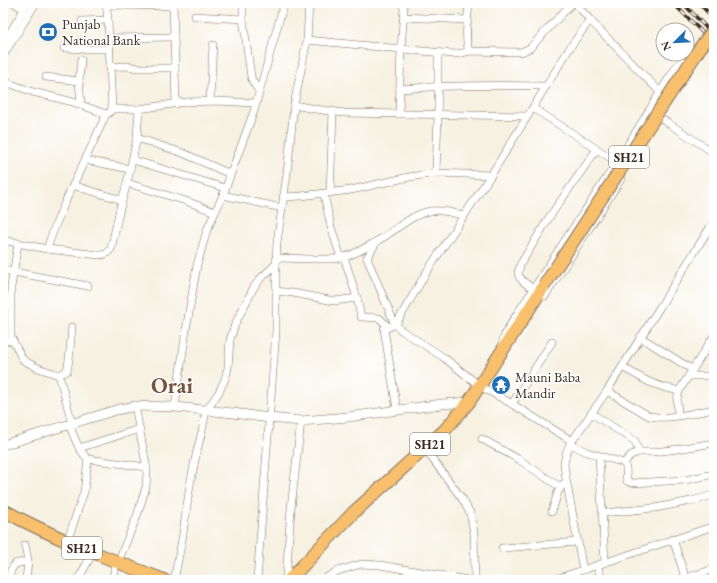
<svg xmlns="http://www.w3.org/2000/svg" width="717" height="583" viewBox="0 0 717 583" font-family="'EB Garamond',serif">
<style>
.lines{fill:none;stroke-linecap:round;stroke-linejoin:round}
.minor-casing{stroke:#7c7062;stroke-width:8}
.tertiary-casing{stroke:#7c7062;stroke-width:10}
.primary-casing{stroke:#7c7062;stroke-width:14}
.minor{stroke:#fff;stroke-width:7}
.tertiary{stroke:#fff;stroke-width:9}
.primary{stroke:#f8bf6c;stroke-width:12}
.rail-casing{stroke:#3b2a1e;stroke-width:3.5}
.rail{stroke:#fff;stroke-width:2;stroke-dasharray:6;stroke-linecap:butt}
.primary-bridge-casing{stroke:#7c7062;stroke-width:14;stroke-linecap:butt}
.primary-bridge{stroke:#f8bf6c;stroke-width:12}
.labels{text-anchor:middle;stroke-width:3;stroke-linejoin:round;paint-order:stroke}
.shield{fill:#fff;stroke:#766a62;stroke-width:1}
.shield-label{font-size:13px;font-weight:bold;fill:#3b2a1e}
.poi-label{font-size:14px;fill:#3b2a1e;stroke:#fff;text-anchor:start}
.town-label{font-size:22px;font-weight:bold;fill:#75543f;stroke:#fff}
</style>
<rect width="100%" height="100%" fill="#fff"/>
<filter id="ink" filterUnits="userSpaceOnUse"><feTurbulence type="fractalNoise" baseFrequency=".025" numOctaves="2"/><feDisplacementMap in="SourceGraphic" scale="8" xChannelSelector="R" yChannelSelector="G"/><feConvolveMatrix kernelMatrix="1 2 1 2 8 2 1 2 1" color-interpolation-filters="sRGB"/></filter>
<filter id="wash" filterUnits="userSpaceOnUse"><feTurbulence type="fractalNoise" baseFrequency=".012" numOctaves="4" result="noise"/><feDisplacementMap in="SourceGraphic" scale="16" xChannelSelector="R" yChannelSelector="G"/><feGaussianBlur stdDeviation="0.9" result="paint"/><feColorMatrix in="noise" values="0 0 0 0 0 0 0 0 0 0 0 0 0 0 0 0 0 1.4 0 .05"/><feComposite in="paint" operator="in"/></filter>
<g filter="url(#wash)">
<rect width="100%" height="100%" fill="#f6f1e1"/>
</g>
<g filter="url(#ink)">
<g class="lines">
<defs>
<g id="minor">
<path d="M14,3L24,9"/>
<path d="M173,3L176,103"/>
<path d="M243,3V19L251,77L253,82L259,91"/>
<path d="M469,3C468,17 464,38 469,51"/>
<path d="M575,3L590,20L660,92"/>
<path d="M106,5L173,6"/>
<path d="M195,16L243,19"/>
<path d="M403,17L468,20"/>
<path d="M82,21L108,20"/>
<path d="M109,38L174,37"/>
<path d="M307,40L454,54L463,53L469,51L521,52L530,48L572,3"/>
<path d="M3,44L28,3"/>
<path d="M64,48L89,49H110"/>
<path d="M3,56L36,3"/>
<path d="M81,60L79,81L81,105"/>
<path d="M110,67L127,66L138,68H175"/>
<path d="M46,77L79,81"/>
<path d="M3,81L33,92L73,102L106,114L109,113L112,109L108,20L106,3"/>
<path d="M400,89C449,85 497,85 546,86"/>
<path d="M210,101L213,45"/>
<path d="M294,105L315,109L344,113L528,116"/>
<path d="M533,108L617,162"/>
<path d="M112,109H139L186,102L216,101L256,103"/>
<path d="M399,114L401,49L404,9L402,4L400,3"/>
<path d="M659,117L714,153"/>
<path d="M137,138L183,153L230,174"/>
<path d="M85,160L130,169"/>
<path d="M133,160L225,188"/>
<path d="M436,173L438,115V53"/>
<path d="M127,183L186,201L215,212"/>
<path d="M73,185L88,190L122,200"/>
<path d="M330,193L333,112"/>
<path d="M324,194L331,227L341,258"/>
<path d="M223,195L282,208"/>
<path d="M283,197L301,196L351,190L409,177L436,173L491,175"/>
<path d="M3,240L47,249L99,255C105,255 107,254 111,249L120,208L127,183L137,138L139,109"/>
<path d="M18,244L11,287V337L23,360L38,368L59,375L67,371L69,360L72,327"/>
<path d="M47,249C62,202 87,159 106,114"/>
<path d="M276,258C289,258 303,259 316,259C325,259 335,260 344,257C359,253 374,243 387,235C400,226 414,214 430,211C442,210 452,212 463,216"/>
<path d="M367,258L393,320L397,321"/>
<path d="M367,258L377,241"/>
<path d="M3,270L88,286"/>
<path d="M534,289C528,285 518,280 518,272C519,270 520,268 520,265L550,216L597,149"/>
<path d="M276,291L293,293L334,301L357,298L344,257"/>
<path d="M545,296L564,267L621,179"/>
<path d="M357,298L361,317L379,318L389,327"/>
<path d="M396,324L384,329L397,410"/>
<path d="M640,337L693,370"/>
<path d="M3,341H13"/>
<path d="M502,344C504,331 521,308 529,296C564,240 603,186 637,130C648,113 658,95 669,78C673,73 676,65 682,61L688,63L690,66"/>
<path d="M622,367L649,382L663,387L679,391"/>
<path d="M59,375L72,423"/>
<path d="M690,376H714"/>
<path d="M607,391L649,416C668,420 694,413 714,409"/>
<path d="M512,404L552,342"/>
<path d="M175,407L186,330L197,265L207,230L223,195L254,111L284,3"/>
<path d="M591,413L635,441L639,452"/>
<path d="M678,415L677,400L679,391L714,336"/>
<path d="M69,424C74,436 78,450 88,459L146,467"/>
<path d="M482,439L518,459L560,487"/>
<path d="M572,441L512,404L480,386L443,357L401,330L398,327L396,324L426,273L491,175L571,46L590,20"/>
<path d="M570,444L587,452L624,463C628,468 625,474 627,481L632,483L685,480L714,474"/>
<path d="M79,448L139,429"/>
<path d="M425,449L463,500L470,513L472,522L474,534L475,580"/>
<path d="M599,456L605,562"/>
<path d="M624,463L631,455L639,452H653L671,450L714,443"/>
<path d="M552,511L558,492L563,484"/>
<path d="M602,513L655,508L691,501L714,495"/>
<path d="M673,539L686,580"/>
<path d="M25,545L28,561L26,580"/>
<path d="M66,545L84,492L88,459"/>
<path d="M502,548L577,542"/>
<path d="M118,562L137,516L146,487L147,473L146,464L135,406"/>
<path d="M597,565L602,580"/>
<path d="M583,570L566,479L564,464L566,453L570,444L607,391L714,221"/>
<path d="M9,580L11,570L15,564L28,561"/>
<path d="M78,580L93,552"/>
<path d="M112,580L115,568"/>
<path d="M174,580L182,540L190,485L196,455L202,431L206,411L219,392L225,379L228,368L230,340L235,324L254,287L261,278L276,264"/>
<path d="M257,580L276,331V264L277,242L287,174L294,105L307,40L309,3"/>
<path d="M286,580L291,508L301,421"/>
<path d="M324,580L327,577L338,571L361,564L380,565L468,580"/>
<path d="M553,580L714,526"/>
<path d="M679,580L714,569"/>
</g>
<path id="tertiary" d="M3,445L116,410L135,406L175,407L233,413L269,418L301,421L348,417L442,404L469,402"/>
<g id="primary">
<path d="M3,510C54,538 109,559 164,580"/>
<path d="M289,580L353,513L445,430L469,402L544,286"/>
</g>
</defs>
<use href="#minor" class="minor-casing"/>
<use href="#tertiary" class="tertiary-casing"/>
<use href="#primary" class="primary-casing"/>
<use href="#minor" class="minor"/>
<use href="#tertiary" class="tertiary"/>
<use href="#primary" class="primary"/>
<defs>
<g id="rail">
<path d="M673,3L714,44"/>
<path d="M683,3L714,36"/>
<path d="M699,3L714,19"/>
</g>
</defs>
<use href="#rail" class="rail-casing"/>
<use href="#rail" class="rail"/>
<defs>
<path id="primary-bridge" d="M544,286L700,48L714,29"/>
</defs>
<use href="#primary-bridge" class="primary-bridge-casing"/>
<use href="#primary-bridge" class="primary-bridge"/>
</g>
</g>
<defs>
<symbol id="bank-disc" viewBox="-11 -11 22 22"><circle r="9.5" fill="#1f6fb2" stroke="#fff"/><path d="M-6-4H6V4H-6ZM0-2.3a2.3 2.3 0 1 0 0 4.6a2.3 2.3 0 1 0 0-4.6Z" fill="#fff"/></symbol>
<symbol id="temple-disc" viewBox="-11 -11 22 22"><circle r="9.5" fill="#1f6fb2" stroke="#fff"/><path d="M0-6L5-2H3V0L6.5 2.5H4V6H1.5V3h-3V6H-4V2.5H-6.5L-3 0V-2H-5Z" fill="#fff"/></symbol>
</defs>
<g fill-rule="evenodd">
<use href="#bank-disc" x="37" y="21" width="22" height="22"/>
<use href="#temple-disc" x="490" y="374" width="22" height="22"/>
</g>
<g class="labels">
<g class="shield">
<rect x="609" y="146" width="40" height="22" rx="3"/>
<rect x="410" y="433" width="40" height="22" rx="3"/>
<rect x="62" y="537" width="40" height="22" rx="3"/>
</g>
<g class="shield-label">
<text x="629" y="162">SH21</text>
<text x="430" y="449">SH21</text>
<text x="82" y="553">SH21</text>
</g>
<g class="poi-label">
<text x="62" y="29">Punjab<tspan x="62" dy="16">National Bank</tspan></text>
<text x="515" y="382">Mauni Baba<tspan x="515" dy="16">Mandir</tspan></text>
</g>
<g class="town-label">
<text x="172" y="393">Orai</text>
</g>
</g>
<rect width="717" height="583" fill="none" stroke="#fff" stroke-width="16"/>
<g transform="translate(675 42) rotate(246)"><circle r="19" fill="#ffffff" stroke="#b1aaa5"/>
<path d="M0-3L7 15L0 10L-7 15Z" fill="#1f6fb2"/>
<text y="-6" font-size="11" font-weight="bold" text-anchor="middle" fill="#3b2a1e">N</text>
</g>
</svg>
